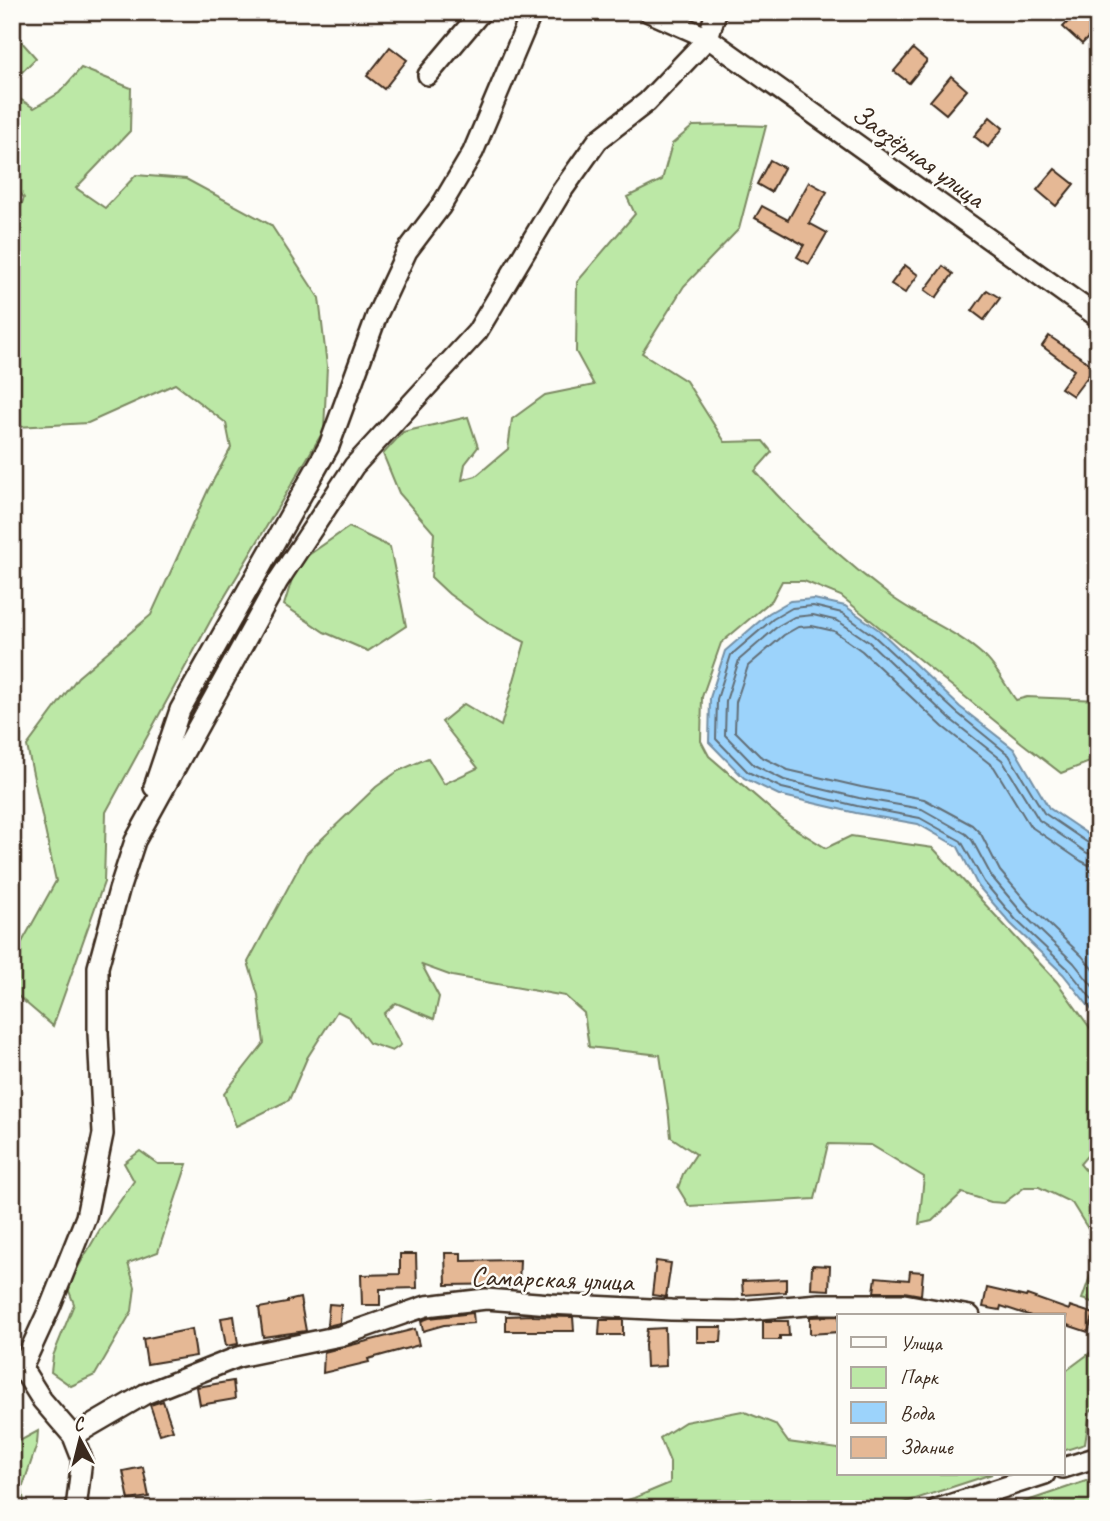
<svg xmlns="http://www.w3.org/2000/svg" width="1110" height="1521" viewBox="0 0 1110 1521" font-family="Caveat,sans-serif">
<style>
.green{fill:#bce8a6;stroke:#7c8962;stroke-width:2}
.water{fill:#9cd3fb;stroke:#758fa3;stroke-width:2}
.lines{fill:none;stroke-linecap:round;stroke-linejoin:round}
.shore{stroke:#626e76;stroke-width:2}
.building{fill:#e5b895;stroke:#3b2a1e;stroke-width:2}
.minor-casing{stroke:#3b2a1e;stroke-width:24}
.minor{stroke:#fdfcf7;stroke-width:19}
.labels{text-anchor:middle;stroke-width:5;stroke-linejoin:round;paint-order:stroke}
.street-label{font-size:28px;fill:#3b2a1e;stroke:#fdfcf7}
</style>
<rect width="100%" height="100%" fill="#fdfcf7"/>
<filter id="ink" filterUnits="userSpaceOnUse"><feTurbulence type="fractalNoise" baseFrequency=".0143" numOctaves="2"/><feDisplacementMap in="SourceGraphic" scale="14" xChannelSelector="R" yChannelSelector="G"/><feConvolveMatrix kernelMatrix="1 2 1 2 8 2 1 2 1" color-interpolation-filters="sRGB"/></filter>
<g filter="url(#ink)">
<g class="green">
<path d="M12,31L36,58L12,82Z"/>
<path d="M81,68L131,88L130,131L76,188L105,208L136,175L186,179L271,225L319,298L327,366L324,430L212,618L106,812L104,882L53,1026L12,991V960L56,881L27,746L78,677L151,615L208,490L231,448L226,423L175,384L88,423L17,427L12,437V229L24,198L12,182V94L34,108L59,93Z"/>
<path d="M738,125L766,126L739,229L684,286L642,353L686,381L725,442L763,441L772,452L755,471C796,517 840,558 889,595C919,618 956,630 984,656C996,666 1006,687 1016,700L1027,697L1098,700V754L1090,762L1061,773L1022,743L841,596L804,581H782L772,600L721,643L702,697L701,741L709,756L789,825L826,848L851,836L933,848L1057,982L1098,1039V1143L1080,1164L1098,1185V1245L1072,1203L1039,1187H1025L1004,1203L991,1202L962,1193L932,1221L919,1224L924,1177L871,1145L828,1144L815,1199L689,1206L678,1188L683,1174L696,1154L671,1137L668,1108L660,1055L589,1047L584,1013L565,996L452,976L422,965L439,997L434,1019L396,1003L384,1014L401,1045L392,1051L369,1043L349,1017L337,1011L307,1058L289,1100L236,1126L224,1094L264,1043L258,995L248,962L306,854L376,787L398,771L428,758L444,784L478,768L442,722L464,704L501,726L525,642L492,625L449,594L431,577L434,533L399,493L383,454L403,432L468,417L478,447L465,464L462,480L476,476L508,449L512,419L545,395L594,385L576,352L577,282L635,214L627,197L662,180L672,144L693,126Z"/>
<path d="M349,527L390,547L406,626L368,651L324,632L284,605L297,563Z"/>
<path d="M140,1151L158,1164H187L158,1252L128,1263L135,1287L132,1311L95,1375L71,1386L51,1372L53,1356L74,1304L67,1286L99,1231L134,1181L124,1163Z"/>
<path d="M1098,1254V1304L1082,1299Z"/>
<path d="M1098,1347V1407L1090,1411L1085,1444L1063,1451V1373Z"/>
<path d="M742,1411L775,1424L788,1442L839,1449V1474H992L885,1509H597L634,1498L670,1483V1462L660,1438L685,1422Z"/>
<path d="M38,1431L37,1444L22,1489L25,1509H12V1445Z"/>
<path d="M1098,1477V1509H1004Z"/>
<path d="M427,1498L433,1509H358L359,1506Z"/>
</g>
<path class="water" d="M814,599L845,606L879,630L960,707L1015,750L1049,808L1098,841V1018L1063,974L1011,924L978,886L958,847L918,824L856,813L779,795L744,778L709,742L710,698L725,651L769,613L790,601Z"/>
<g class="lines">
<g class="shore">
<path d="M1098,846L1091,845L1044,813L1009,755L956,712L874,636L842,613L813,606L792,608L773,619L731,655L717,699L716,739L748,772L782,788L857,806L920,818L961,841L984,882L1016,920L1068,969L1098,1007"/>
<path d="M1098,855L1087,853L1039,820L1002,760L950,719L869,642L838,621L813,615L794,617L778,626L739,660L726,701L725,735L754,765L784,780L859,798L922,809L966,834L972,840L992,877L1023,914L1074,963L1098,993"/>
<path d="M1098,865H1089L1081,861L1030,826L994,767L943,727L862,651L834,631L812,626L798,627L784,635L748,666L736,702L735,731L760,756L788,770L861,787L924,799L972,825L981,834L1000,871L1030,906L1082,956L1098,976"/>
</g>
</g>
<g class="building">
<path d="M1077,12H1091L1098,18V27L1082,44L1063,27Z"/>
<path d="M390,47L407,60L384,89L367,76Z"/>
<path d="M913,49L927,61L909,83L894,71Z"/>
<path d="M951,76L967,90L946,114L930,101Z"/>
<path d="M990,117L1003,128L988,147L974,136Z"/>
<path d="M770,160L784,168L771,192L757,184Z"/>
<path d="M1055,169L1074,184L1056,206L1037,190Z"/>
<path d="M809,182L827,192L809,223L827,233L809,264L797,257L804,245L755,218L762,206L788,220Z"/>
<path d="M905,265L918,275L905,293L891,284Z"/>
<path d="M943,266L953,274L936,298L925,290Z"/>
<path d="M987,290L1000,298L984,320L972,311Z"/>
<path d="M1049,336L1095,367L1073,396L1061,388L1074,370L1042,346Z"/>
<path d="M445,1253H461V1261L520,1260L519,1284L446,1285Z"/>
<path d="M400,1254H416L417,1288L380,1289V1305H362L361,1275L400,1274Z"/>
<path d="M656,1261L671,1263L666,1297L652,1295Z"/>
<path d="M812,1265L830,1266L829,1290L811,1289Z"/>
<path d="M910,1271L923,1272L921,1295L904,1292H874L876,1277L909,1280Z"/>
<path d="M786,1279V1292L743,1295L742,1281Z"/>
<path d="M987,1288L1026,1297L1027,1295L1069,1310L1070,1306L1094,1314L1088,1332L1064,1324L1066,1316H1031L1001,1306L1000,1310L983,1307Z"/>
<path d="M300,1298L306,1331L263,1337L259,1308L287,1303V1301Z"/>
<path d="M329,1304L341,1305L340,1323L327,1326Z"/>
<path d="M473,1313L474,1323L444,1325L423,1331L421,1321L429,1318Z"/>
<path d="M533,1315V1316L573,1317L574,1331H506V1316Z"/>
<path d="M234,1316L238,1344L226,1346L221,1318Z"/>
<path d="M839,1316V1332L810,1334V1317Z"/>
<path d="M600,1320H623V1335H599Z"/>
<path d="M763,1321H788L789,1336H780V1340H763Z"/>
<path d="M697,1327H722L721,1342H697Z"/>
<path d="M665,1328L666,1366L646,1367L645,1345L647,1329Z"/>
<path d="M192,1329L196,1356L147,1364L143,1339Z"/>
<path d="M415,1329L419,1345L368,1359L369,1362L323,1373L324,1352Z"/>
<path d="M233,1381L235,1399L200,1405L197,1387Z"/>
<path d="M163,1401L173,1430L160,1434L150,1405Z"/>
<path d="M143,1467L149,1497L129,1500L123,1471Z"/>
</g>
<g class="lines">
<defs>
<g id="minor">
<path d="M649,12L708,38L1098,317"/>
<path d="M428,75L481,12"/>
<path d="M154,787L180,710L329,446L377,315L407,251L441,206L473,152L532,12"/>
<path d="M73,1436L145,1394L238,1357L340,1336L426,1306L486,1299L550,1304L671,1310L736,1311L819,1304H904L970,1316"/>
<path d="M1063,1468L1098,1457"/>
<path d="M76,1509L82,1459L73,1436L42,1400L22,1368L50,1307L86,1217L103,1134L98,1033V967L119,890L135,841L278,581L354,466L477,332L561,192L598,140L647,102L708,38L716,12"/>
<path d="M937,1509L1045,1474"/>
</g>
</defs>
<use href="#minor" class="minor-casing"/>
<use href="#minor" class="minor"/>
</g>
</g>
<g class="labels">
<g class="street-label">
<text transform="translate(919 155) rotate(36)" y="10">Заозёрная улица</text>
<text transform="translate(552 1278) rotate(2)" y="10">Самарская улица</text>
</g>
</g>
<rect width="1110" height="1521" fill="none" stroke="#fdfcf7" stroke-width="42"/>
<rect x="21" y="21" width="1068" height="1479" fill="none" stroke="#3b2a1e" stroke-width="2.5" filter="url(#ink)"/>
<rect x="837" y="1314" width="228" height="161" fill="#fdfcf7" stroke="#afa8a0" stroke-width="2"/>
<rect x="851" y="1337" width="35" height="10" fill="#fdfcf7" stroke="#afa8a0" stroke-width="2"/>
<text x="900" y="1350" font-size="21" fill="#3b2a1e">Улица</text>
<rect x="851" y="1367" width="35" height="21" fill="#bce8a6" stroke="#afa8a0" stroke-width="2"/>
<text x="900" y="1384" font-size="21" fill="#3b2a1e">Парк</text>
<rect x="851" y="1402" width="35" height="21" fill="#9cd3fb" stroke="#afa8a0" stroke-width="2"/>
<text x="900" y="1420" font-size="21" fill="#3b2a1e">Вода</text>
<rect x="851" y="1437" width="35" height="21" fill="#e5b895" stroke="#afa8a0" stroke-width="2"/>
<text x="900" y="1454" font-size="21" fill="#3b2a1e">Здание</text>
<g transform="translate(80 1440) rotate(353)" stroke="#fdfcf7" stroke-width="5" paint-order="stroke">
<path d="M0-5L12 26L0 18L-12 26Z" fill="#3b2a1e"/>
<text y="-10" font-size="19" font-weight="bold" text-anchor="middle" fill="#3b2a1e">С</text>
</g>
</svg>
